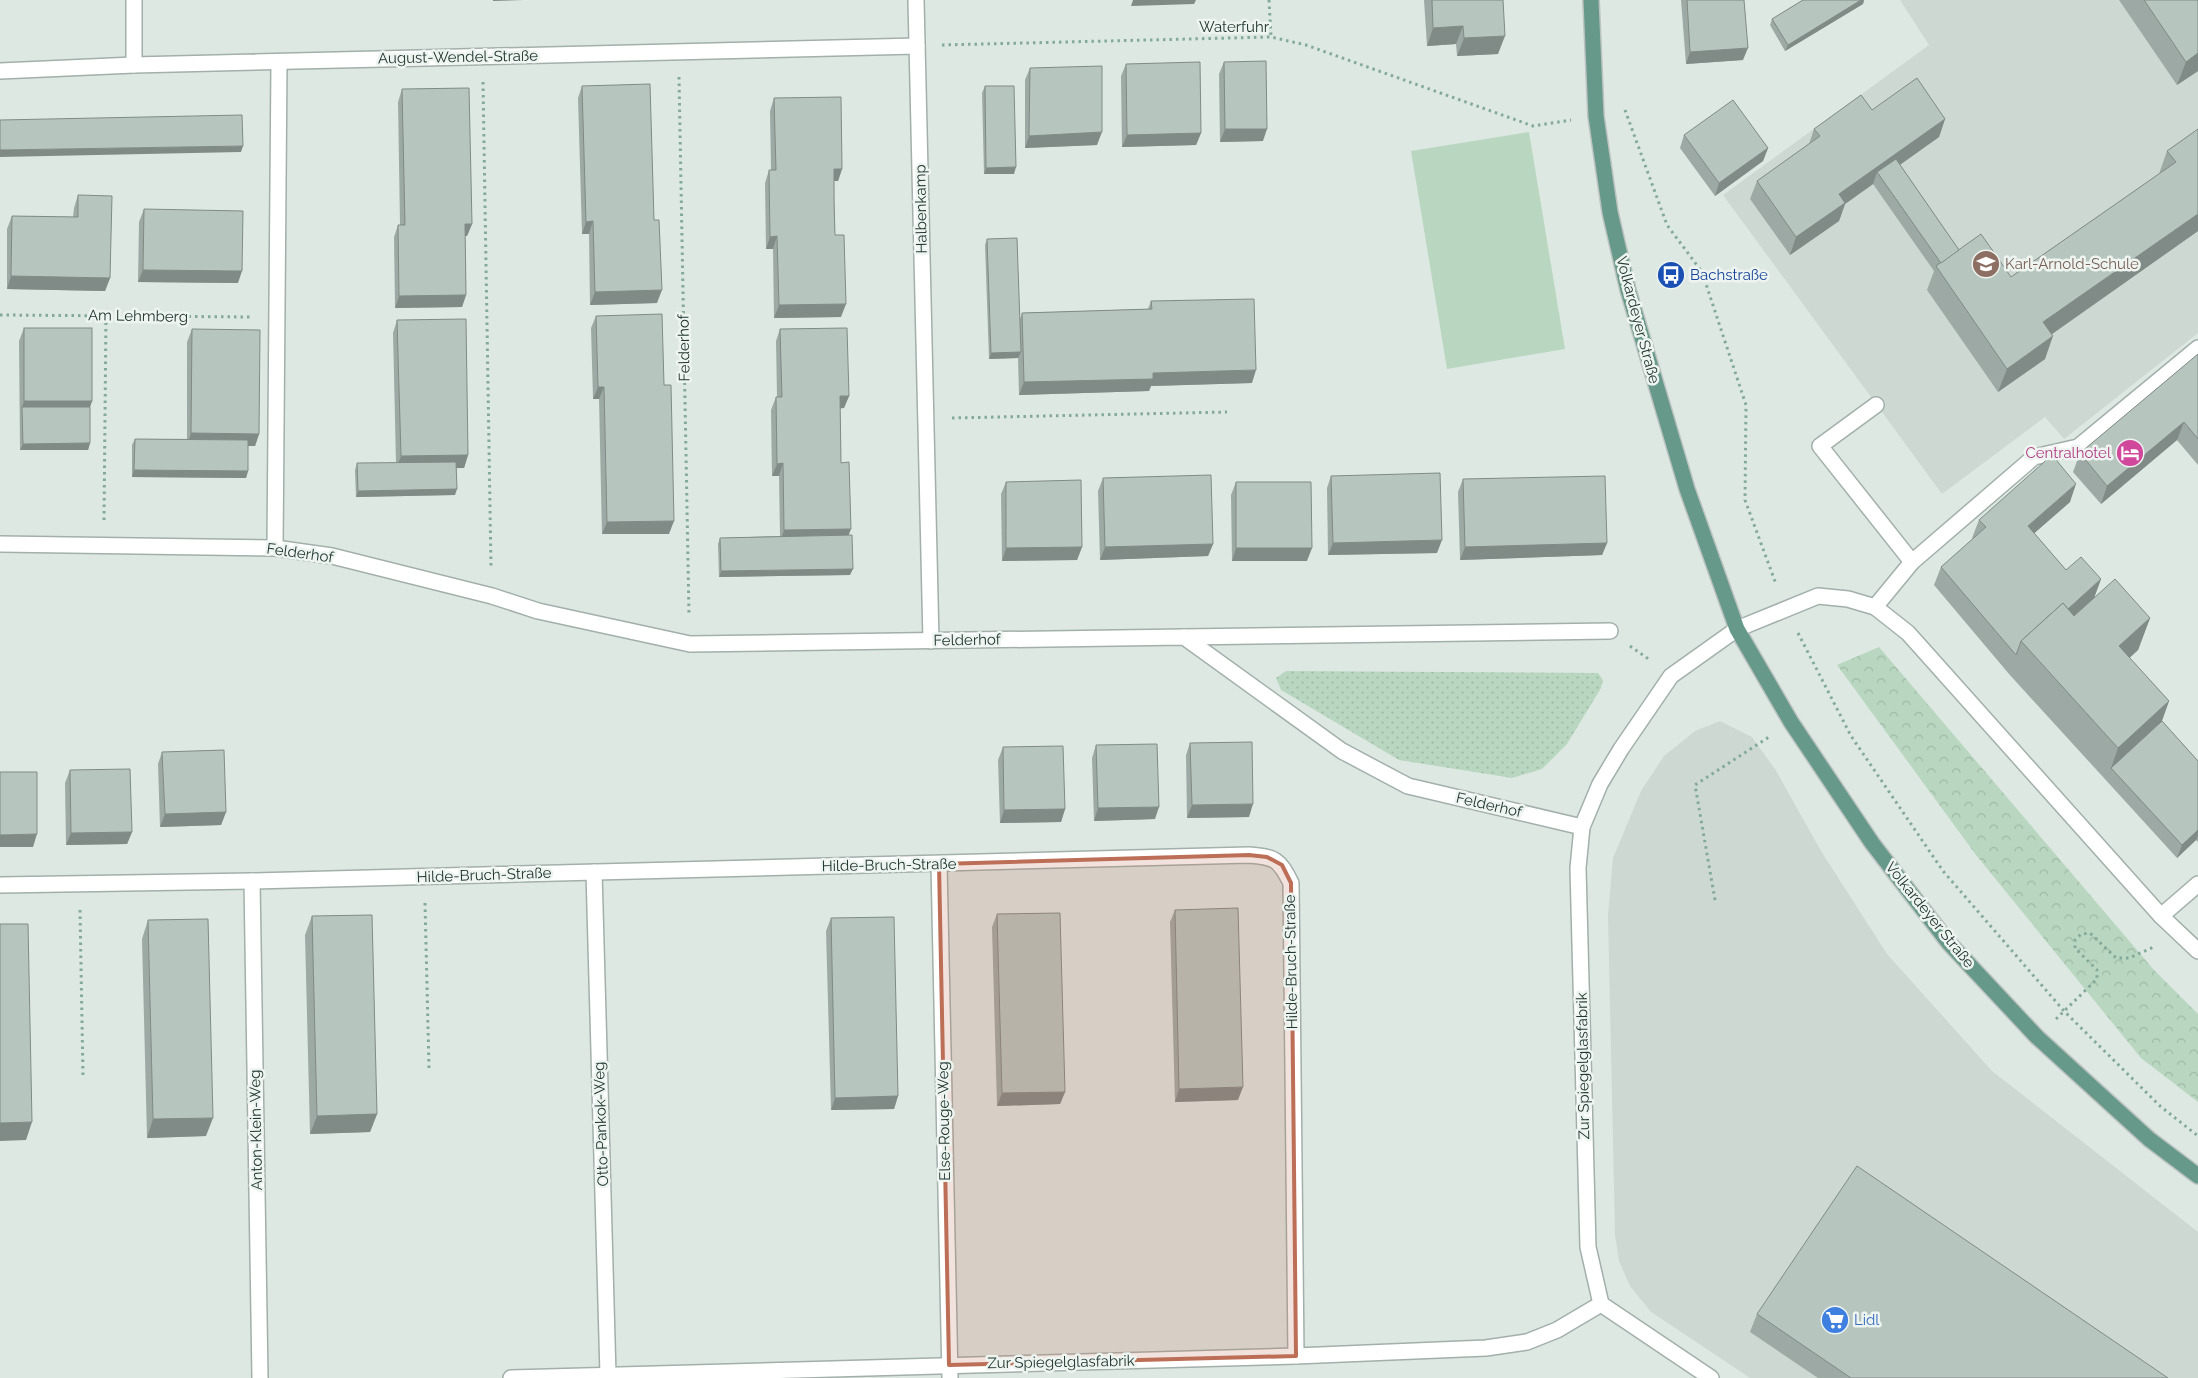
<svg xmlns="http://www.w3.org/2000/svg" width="2198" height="1378" viewBox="0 0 2198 1378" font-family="Raleway,sans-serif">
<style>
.built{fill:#cdd8d2}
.grass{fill:url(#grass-dots)}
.forest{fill:url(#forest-crowns)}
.pitch{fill:#b9d7c0}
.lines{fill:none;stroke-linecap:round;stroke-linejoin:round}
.minor-casing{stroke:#a2afaa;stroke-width:18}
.major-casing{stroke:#bcc3c1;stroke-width:18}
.path{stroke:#82a99b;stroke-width:3;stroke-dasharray:2.5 4;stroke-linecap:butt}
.minor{stroke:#fff;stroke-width:15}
.major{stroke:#67998b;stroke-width:15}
.wall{fill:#9da9a4}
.shaded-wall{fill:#808a86}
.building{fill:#b7c5bf;stroke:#808a86}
.marked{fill:#bc6e57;fill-opacity:0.2;stroke:#bc6e57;stroke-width:4;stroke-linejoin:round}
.labels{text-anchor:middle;stroke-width:5;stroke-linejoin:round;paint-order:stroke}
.street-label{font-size:15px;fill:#213630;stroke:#eef5f1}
.education-label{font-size:15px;fill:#785e54;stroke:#eef5f1;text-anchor:start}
.transit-label{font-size:15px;fill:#164399;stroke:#eef5f1;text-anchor:start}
.hotel-label{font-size:15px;fill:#b23c85;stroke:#eef5f1;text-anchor:end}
.shop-label{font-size:15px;fill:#366cbe;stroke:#eef5f1;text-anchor:start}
</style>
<defs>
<pattern id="grass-dots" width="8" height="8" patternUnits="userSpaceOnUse" patternTransform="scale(1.25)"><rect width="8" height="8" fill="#b9d7c0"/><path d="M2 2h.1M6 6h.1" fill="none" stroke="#9fb9a5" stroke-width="1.8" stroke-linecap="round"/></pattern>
<pattern id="forest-crowns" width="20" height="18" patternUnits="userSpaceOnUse" patternTransform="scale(1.25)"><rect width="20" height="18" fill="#b9d7c0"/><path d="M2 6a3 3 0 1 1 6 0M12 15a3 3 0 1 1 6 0" fill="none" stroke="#9fb9a5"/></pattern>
</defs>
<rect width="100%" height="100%" fill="#dee8e3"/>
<g class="built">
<path d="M1900,0H2198V333L2064,439L2045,417L1942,494L1723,195L1929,45Z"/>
<path d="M1720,721L1752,737L1775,769L1821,851L1887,954L1992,1071L2198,1232V1378H1750L1651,1312L1630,1286L1619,1261L1615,1235L1608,915L1613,858L1641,791L1664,756L1695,731Z"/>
</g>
<path class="grass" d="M1286,671L1598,673L1603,680L1601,688L1567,744L1542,769L1512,778L1399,760L1281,690L1276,678Z"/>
<path class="forest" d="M1879,647L2154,970L2198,1014V1102L2141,1058L1976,855L1837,665Z"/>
<path class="pitch" d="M1529,132L1565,349L1447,369L1411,151Z"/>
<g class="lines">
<defs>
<g id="minor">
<path d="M134,0V65"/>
<path d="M916,0L931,641"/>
<path d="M0,71L134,65L917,46"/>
<path d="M0,544L275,548L332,556L492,596L538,611L690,644L1184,637L1342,751L1408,786L1582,827"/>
<path d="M275,548L279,62"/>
<path d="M1912,562L2034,457L2078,447L2198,348"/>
<path d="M1875,607L1912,562L1820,446L1876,405"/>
<path d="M1184,637L1610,631"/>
<path d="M939,864L950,1378"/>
<path d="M594,872L608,1375"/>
<path d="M252,881L260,1378"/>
<path d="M0,885L252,881L1249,855C1275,857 1279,859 1291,883L1296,1356"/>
<path d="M2161,916L2198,884"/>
<path d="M511,1378L1296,1356L1486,1348L1527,1342L1557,1330L1601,1304"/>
<path d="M1711,1378L1601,1304L1588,1247L1578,868L1582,827L1600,784L1621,749L1671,676L1737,629L1818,596L1848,599L1875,607L1908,633L2161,916L2198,951"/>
</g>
<path id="major" d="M1591,0L1596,116L1610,212L1628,290L1687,489L1737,629L1791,722L1872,843L1948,942L2037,1037L2149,1139L2198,1176"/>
</defs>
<use href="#minor" class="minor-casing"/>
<use href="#major" class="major-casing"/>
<g class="path">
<path d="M1269,0L1271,37"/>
<path d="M942,45L1271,37L1306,45L1533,126L1571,120"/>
<path d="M679,77L689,616"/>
<path d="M483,82L491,568"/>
<path d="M1625,110L1667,225L1702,272L1746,405L1745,500L1776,584"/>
<path d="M0,315L251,317"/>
<path d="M952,418L1227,412"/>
<path d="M104,520L106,316"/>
<path d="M1798,633L1851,736L1943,871L2064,1011L2160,1106L2198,1136"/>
<path d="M1630,646L1650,660"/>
<path d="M1715,900L1695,785L1769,737"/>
<path d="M425,903L429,1068"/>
<path d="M80,910L83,1077"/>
<path d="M2056,1019L2097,979V970L2075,948V940L2081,934L2090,933L2116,958H2129L2154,947"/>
</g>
<use href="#minor" class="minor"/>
<use href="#major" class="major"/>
</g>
<g class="wall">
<path d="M1424,0H1503L1498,54L1457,56L1456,44L1427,46Z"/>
<path d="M1681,0H1744L1743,60L1686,64Z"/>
<path d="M1803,0H1864L1863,4L1785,51L1770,25L1772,19Z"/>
<path d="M2119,0H2198V71L2177,85Z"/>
<path d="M1224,62L1263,141L1220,142L1219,74Z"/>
<path d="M1126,64L1201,133L1196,145L1122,147L1121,76Z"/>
<path d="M1030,68L1097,145L1025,148V80Z"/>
<path d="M582,86L654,220L657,303L590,305L589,234H582L578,98Z"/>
<path d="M985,86L1014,174H984L982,93Z"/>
<path d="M402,89L472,224L467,236H465L466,295L462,307L395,308L394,237L398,225H400L398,102Z"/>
<path d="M774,98L842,169L838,181H834L835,235L841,317L774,318L773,249H766L765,183L769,170H771L770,111Z"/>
<path d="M1872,110L1945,119L1939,137L1900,165L1959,250L2011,277L2159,174L2167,151L2198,129V231L2052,334L2045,359L1998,392L1927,290L1934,271L1873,184L1845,204L1839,221L1790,255L1750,199L1757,181L1809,144L1814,129Z"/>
<path d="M1684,135L1768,148L1763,161L1715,196L1680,148Z"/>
<path d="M78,195L110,278L105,291L7,289V229L12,216L73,217L74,208Z"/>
<path d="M144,209L238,283L138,282L139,222Z"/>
<path d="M987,239L1020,319L1022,313L1148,309L1151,301L1252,383L1151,386L1149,391L1019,395L1018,358L989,359L985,245Z"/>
<path d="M596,316L664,385L669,534H602L599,399H593L591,328Z"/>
<path d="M397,320L468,455L464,468H456L455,495L356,497L355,470L357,463H396L393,333Z"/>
<path d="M24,328L92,401L90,407V443L88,450H20L19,341Z"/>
<path d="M192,329L259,434L255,446H248V471L246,478L132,477V445L135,439H187V342Z"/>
<path d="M780,329L849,396L844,408H840L841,463L848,535L850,575L719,577L718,544L720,538L780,536L779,476H772L771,410L776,397H777L776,341Z"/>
<path d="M2198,354V465L2177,440L2101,504L2073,472L2080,453Z"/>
<path d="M1331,476L1437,553L1328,555L1327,488Z"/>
<path d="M1103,478L1213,544L1208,556L1100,560L1098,491Z"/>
<path d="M1463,479L1607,543L1602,555L1460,560L1458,492Z"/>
<path d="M1006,482L1082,547L1077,560L1002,561L1001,494Z"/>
<path d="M1236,482L1307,561H1232L1231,495Z"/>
<path d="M2070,502L2034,533L2066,570L2101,579L2094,598L2074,616L2150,618L2138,650L2129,658L2169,701L2162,721L2198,761V842L2196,840L2177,858L2009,674L1934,585L1941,567L1973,539L1972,538L1979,520Z"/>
<path d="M1190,743L1249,817L1187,818L1186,755Z"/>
<path d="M1096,745L1155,819L1094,821L1092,758Z"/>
<path d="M1003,747L1065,809L1061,822L1000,823L998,760Z"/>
<path d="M162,752L226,812L221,825L160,827L158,764Z"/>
<path d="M70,770L132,832L127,844L66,845L65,783Z"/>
<path d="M1175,910L1238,1100L1175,1102L1170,922Z"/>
<path d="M997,914L1065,1092L1060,1104L997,1106L992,927Z"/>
<path d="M312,916L377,1114L370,1132L310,1134L305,935Z"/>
<path d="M831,918L898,1096L894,1109L831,1110L826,931Z"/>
<path d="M148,920L206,1136L147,1138L142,939Z"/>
<path d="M1757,1314L2168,1378H1818L1750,1332Z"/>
</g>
<g class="shaded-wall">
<path d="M493,0H523L493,1Z"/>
<path d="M1133,0H1196L1194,4L1131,6Z"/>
<path d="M1861,0H1864L1863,4L1785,51L1788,45Z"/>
<path d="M1463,26L1456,44L1427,46L1433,28Z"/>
<path d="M1505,36L1498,54L1457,56L1464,38Z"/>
<path d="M1748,48L1743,60L1686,64L1690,52Z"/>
<path d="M2198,53V71L2177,85L2186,62Z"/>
<path d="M1945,119L1939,137L1881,178L1877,172L1873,184L1845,204L1839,221L1790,255L1796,237L1839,194Z"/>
<path d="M1225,129H1267L1263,141L1220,142Z"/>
<path d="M1102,132L1097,145L1025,148L1029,136Z"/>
<path d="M1201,133L1196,145L1122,147L1127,135Z"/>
<path d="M243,146L241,152L0,157V150Z"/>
<path d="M1768,148L1763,161L1715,196L1719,183Z"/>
<path d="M1016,167L1014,174H984L986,168Z"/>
<path d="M834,169H842L838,181H829Z"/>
<path d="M2198,214V231L2035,346L2043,322Z"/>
<path d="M593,221L589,234H582L586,222Z"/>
<path d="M465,224H472L467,236H460Z"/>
<path d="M777,236L773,249H766L770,237Z"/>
<path d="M143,270L242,271L238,283L138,282Z"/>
<path d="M11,276L110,278L105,291L7,289Z"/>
<path d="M662,290L657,303L590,305L595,292Z"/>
<path d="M466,295L462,307L395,308L399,296Z"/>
<path d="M846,304L841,317L774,318L779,305Z"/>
<path d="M2053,336L2045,359L1998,392L2007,369Z"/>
<path d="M1021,352L1018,358L989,359L991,353Z"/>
<path d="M1256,370L1252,383L1151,386L1149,391L1019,395L1024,382L1153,373Z"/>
<path d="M598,387H604L599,399H593Z"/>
<path d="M840,396H849L844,408L836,409Z"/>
<path d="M24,401H92L88,413L22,407Z"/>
<path d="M2184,422L2177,440L2101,504L2107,486Z"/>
<path d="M191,433L259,434L255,446H187Z"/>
<path d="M90,443L88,450H20L23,444Z"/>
<path d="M468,455L464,468L396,469L401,456Z"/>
<path d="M783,463L779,476H772L777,464Z"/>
<path d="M134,470L248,471L246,478L132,477Z"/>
<path d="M2076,484L2070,502L2021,545L2028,526Z"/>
<path d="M457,489L455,495L356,497L358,491Z"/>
<path d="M674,521L669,534H602L607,522Z"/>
<path d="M851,529L846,542L780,543L784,530Z"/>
<path d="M1442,540L1437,553L1328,555L1333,543Z"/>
<path d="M1607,543L1602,555L1460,560L1465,547Z"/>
<path d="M1213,544L1208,556L1100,560L1105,547Z"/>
<path d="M1082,547L1077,560L1002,561L1006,548Z"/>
<path d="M1236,548H1312L1307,561H1232Z"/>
<path d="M853,569L850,575L719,577L721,571Z"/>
<path d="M2101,579L2094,598L2032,653L2026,647Z"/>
<path d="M2150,618L2138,650L2107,679L2119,646Z"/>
<path d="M2169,701L2157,734L2111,768L2107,780L2118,748Z"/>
<path d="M1253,804L1249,817L1187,818L1192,805Z"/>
<path d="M1159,807L1155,819L1094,821L1098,808Z"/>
<path d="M1065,809L1061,822L1000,823L1004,810Z"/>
<path d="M226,812L221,825L160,827L165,814Z"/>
<path d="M2198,830V836L2196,840L2177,858L2182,845Z"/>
<path d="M132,832L127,844L66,845L71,833Z"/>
<path d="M37,834L33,847H0V835Z"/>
<path d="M1243,1087L1238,1100L1175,1102L1179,1089Z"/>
<path d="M1065,1092L1060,1104L997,1106L1002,1093Z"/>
<path d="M898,1096L894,1109L831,1110L835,1098Z"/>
<path d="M377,1114L370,1132L310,1134L317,1116Z"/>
<path d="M213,1118L206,1136L147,1138L153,1119Z"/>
<path d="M32,1122L26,1140L0,1141V1123Z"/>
</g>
<g class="building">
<path d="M1432,0H1503L1505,36L1464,38L1463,26L1433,28Z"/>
<path d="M1687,0H1744L1748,48L1690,52Z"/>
<path d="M1803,0H1861L1788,45L1772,19Z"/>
<path d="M2144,0H2198V53L2186,62Z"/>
<path d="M1266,61L1267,129H1225L1224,62Z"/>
<path d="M1200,62L1201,133L1127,135L1126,64Z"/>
<path d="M1102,66V132L1029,136L1030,68Z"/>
<path d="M1917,78L1945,119L1839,194L1845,203L1796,237L1757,181L1820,136L1814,129L1861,95L1872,110Z"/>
<path d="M650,84L654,220H659L662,290L595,292L593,221L586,222L582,86Z"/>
<path d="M985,86H1014L1016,167L986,168Z"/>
<path d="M469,88L472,224H465L466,295L399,296L398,225H405L402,89Z"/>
<path d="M841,97L842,169H834V202L835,235H844L846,304L779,305L777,236L770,237L769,170H776L774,98Z"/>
<path d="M1733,100L1768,148L1719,183L1684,135Z"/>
<path d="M242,115L243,146L0,150V120Z"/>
<path d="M2198,129V214L2043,322L2053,336L2007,369L1936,266L1981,234L2011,277L2176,162L2167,151Z"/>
<path d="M1896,159L1959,250L1941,263L1877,172Z"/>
<path d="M78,195L112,196L110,278L11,276L12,216L78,217Z"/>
<path d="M144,209L243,211L242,271L143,270Z"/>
<path d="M1017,238L1021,352L991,353L987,239Z"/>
<path d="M1254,299L1256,370L1153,373V379L1024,382L1022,313L1152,309L1151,301Z"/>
<path d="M662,314L664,385H671L674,521L607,522L604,387H598L596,316Z"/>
<path d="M466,319L468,455L401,456L397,320Z"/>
<rect x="24" y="328" width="68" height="73"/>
<path d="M847,328L849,396H840L841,463L849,462L851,529L784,530L783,463L777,464L776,397H782L780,329Z"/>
<path d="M192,329L260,330L259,434L191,433Z"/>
<path d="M2198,354V439L2184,422L2107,486L2080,453Z"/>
<path d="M22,407H90V443L23,444Z"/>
<path d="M135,439L248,440V471L134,470Z"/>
<path d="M2052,455L2076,484L2028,526L2066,570L2081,557L2101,579L2068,609L2063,603L2021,641L2016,655L1941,567L1986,527L1979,520Z"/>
<path d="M456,462L457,489L358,491L357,463Z"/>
<path d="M1440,473L1442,540L1333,543L1331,476Z"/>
<path d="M1211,475L1213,544L1105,547L1103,478Z"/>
<path d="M1605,476L1607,543L1465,547L1463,479Z"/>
<path d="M1081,480L1082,547L1006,548V482Z"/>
<path d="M1236,482H1311L1312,548H1236Z"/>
<path d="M852,535L853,569L721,571L720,538Z"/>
<path d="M2115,579L2150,618L2119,646L2169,701L2118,748L2021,641L2063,603L2074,616Z"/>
<path d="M2162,721L2198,761V830L2182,845L2111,768Z"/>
<path d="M1252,742L1253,804L1192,805L1190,743Z"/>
<path d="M1157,744L1159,807L1098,808L1096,745Z"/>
<path d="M1063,746L1065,809L1004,810L1003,747Z"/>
<path d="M224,750L226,812L165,814L162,752Z"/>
<path d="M130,769L132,832L71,833L70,770Z"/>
<path d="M0,772H37V834L0,835Z"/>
<path d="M1238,908L1243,1087L1179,1089L1175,910Z"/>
<path d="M1060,913L1065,1092L1002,1093L997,914Z"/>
<path d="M372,915L377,1114L317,1116L312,916Z"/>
<path d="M894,917L898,1096L835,1098L831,918Z"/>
<path d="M208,919L213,1118L153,1119L148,920Z"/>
<path d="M0,924H28L32,1122L0,1123Z"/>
<path d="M1857,1166L2168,1378H1851L1757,1314Z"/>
</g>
<path class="marked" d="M1249,855L1267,857L1282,865L1291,883L1296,1356L949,1365L939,864Z"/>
<defs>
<symbol id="school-disc" viewBox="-11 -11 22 22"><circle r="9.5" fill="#8d6e63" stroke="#eef5f1"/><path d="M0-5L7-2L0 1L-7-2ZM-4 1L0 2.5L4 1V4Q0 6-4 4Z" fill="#fff"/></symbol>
<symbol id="bus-disc" viewBox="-11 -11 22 22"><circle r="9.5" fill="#1a4fb4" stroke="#eef5f1"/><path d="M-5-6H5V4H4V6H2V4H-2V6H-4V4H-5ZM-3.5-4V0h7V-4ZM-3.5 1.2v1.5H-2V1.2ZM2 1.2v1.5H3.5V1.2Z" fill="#fff"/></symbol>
<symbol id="hotel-disc" viewBox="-11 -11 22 22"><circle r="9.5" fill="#d1479c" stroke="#eef5f1"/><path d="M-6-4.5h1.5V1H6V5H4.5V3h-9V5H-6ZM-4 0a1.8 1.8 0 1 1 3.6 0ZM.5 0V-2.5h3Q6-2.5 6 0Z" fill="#fff"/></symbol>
<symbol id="supermarket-disc" viewBox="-11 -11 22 22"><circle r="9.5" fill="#3f7fe0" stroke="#eef5f1"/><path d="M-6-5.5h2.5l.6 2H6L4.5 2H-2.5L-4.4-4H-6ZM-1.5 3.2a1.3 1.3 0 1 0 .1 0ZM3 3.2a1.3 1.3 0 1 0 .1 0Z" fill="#fff"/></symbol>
</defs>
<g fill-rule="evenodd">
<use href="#school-disc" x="1970" y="248" width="32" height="32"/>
<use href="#bus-disc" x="1655" y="259" width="32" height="32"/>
<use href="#hotel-disc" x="2114" y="437" width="32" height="32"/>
<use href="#supermarket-disc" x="1819" y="1304" width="32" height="32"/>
</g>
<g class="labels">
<g class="street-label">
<text x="1234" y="32">Waterfuhr</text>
<text transform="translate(458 57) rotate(-1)" y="5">August-Wendel-Straße</text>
<text transform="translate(921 209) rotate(-91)" y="5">Halbenkamp</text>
<text transform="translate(138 316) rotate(1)" y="5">Am Lehmberg</text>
<text transform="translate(1638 320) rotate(75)" y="5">Volkardeyer Straße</text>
<text transform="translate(684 348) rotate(-91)" y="5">Felderhof</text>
<text transform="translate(300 553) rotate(8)" y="5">Felderhof</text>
<text transform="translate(967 640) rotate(-1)" y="5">Felderhof</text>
<text transform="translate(1489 805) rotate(13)" y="5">Felderhof</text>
<text transform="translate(889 865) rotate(-1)" y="5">Hilde-Bruch-Straße</text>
<text transform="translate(484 875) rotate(-2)" y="5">Hilde-Bruch-Straße</text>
<text transform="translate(1930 915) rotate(51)" y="5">Volkardeyer Straße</text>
<text transform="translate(1291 962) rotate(-91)" y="5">Hilde-Bruch-Straße</text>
<text transform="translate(1583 1066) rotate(-91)" y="5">Zur Spiegelglasfabrik</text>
<text transform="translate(944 1121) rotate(-91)" y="5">Else-Rouge-Weg</text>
<text transform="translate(601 1124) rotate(-92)" y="5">Otto-Pankok-Weg</text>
<text transform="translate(256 1130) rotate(-91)" y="5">Anton-Klein-Weg</text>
<text transform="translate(1061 1362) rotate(-1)" y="5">Zur Spiegelglasfabrik</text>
</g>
<g class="education-label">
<text x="2005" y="269">Karl-Arnold-Schule</text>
</g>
<g class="transit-label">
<text x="1690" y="280">Bachstraße</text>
</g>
<g class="hotel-label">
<text x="2111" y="458">Centralhotel</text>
</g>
<g class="shop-label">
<text x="1854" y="1325">Lidl</text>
</g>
</g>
</svg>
